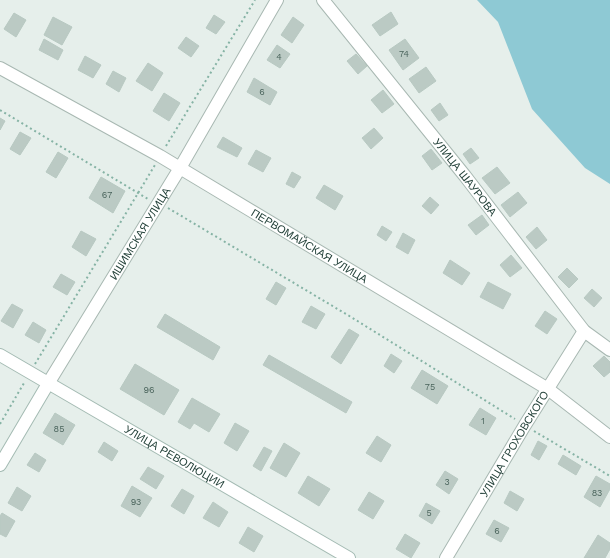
<svg xmlns="http://www.w3.org/2000/svg" width="610" height="558" viewBox="0 0 610 558" font-family="'Work Sans',sans-serif">
<style>
.water{fill:#8ec9d4}
.building{fill:#bbcac4;stroke:#b8c9c2}
.lines{fill:none;stroke-linecap:round;stroke-linejoin:round}
.street-casing{stroke:#a8b8b2;stroke-width:14}
.secondary-casing{stroke:#a4bbb3;stroke-width:14}
.path{stroke:#86b3a5;stroke-width:2;stroke-dasharray:2 3;stroke-linecap:butt}
.street{stroke:#fff;stroke-width:12}
.secondary{stroke:#fff;stroke-width:12}
.labels{text-anchor:middle;stroke-width:3.5;stroke-linejoin:round;paint-order:stroke}
.number-label{font-size:9px;fill:#4a645c}
.street-label{font-size:11px;fill:#24423a;stroke:#f7fbf9}
</style>
<rect width="100%" height="100%" fill="#e6efeb"/>
<path class="water" d="M477,0H610V184L585,168L532,109L498,22Z"/>
<g class="building">
<path d="M391,12L398,24L380,36L372,25Z"/>
<path d="M14,13L26,20L16,37L4,29Z"/>
<path d="M214,15L225,22L216,34L206,28Z"/>
<path d="M53,17L72,27L62,45L44,35Z"/>
<path d="M293,17L304,25L292,43L281,35Z"/>
<path d="M186,37L199,46L191,57L178,48Z"/>
<path d="M44,39L63,50L58,60L39,50Z"/>
<path d="M405,39L419,58L403,70L389,50Z"/>
<path d="M277,45L290,54L280,68L267,60Z"/>
<path d="M356,54L367,66L358,74L347,61Z"/>
<path d="M85,56L101,65L93,78L78,70Z"/>
<path d="M148,63L163,73L152,91L136,81Z"/>
<path d="M426,67L436,81L419,93L409,79Z"/>
<path d="M113,71L126,78L119,92L106,84Z"/>
<path d="M254,78L277,92L270,105L247,92Z"/>
<path d="M383,90L394,104L382,113L371,100Z"/>
<path d="M164,93L180,103L169,121L153,111Z"/>
<path d="M440,103L448,115L439,121L431,110Z"/>
<path d="M0,118L5,121L0,130Z"/>
<path d="M374,128L383,138L371,149L362,138Z"/>
<path d="M20,132L31,138L20,155L10,149Z"/>
<path d="M223,137L242,148L237,157L217,147Z"/>
<path d="M471,148L479,158L470,164L463,154Z"/>
<path d="M431,149L442,163L432,170L422,156Z"/>
<path d="M256,150L271,158L263,172L248,164Z"/>
<path d="M58,152L68,158L56,178L46,172Z"/>
<path d="M497,167L510,183L495,194L482,178Z"/>
<path d="M292,172L301,177L294,188L286,184Z"/>
<path d="M101,177L125,191L113,213L89,198Z"/>
<path d="M324,185L343,196L335,210L316,198Z"/>
<path d="M518,192L527,203L510,217L501,205Z"/>
<path d="M430,197L439,205L431,214L422,206Z"/>
<path d="M482,215L489,225L476,235L468,225Z"/>
<path d="M382,226L392,232L386,241L377,235Z"/>
<path d="M537,227L547,240L536,249L526,237Z"/>
<path d="M81,231L96,239L86,256L72,247Z"/>
<path d="M403,233L415,240L408,254L396,247Z"/>
<path d="M511,255L522,268L510,277L500,265Z"/>
<path d="M450,260L470,273L462,285L443,273Z"/>
<path d="M567,268L578,279L569,288L558,277Z"/>
<path d="M61,274L75,282L67,295L53,287Z"/>
<path d="M276,282L286,288L276,305L266,299Z"/>
<path d="M488,282L511,294L503,309L480,297Z"/>
<path d="M592,289L602,298L594,307L584,298Z"/>
<path d="M12,304L23,310L13,328L1,321Z"/>
<path d="M311,306L325,314L316,329L302,322Z"/>
<path d="M545,311L557,319L547,334L535,326Z"/>
<path d="M165,314L220,347L213,360L157,327Z"/>
<path d="M33,322L46,330L39,343L25,335Z"/>
<path d="M349,329L359,335L341,364L331,357Z"/>
<path d="M391,354L402,361L394,373L384,366Z"/>
<path d="M269,355L352,402L346,413L263,365Z"/>
<path d="M604,356L610,362V372L604,377L593,366Z"/>
<path d="M135,364L179,390L164,415L120,389Z"/>
<path d="M422,370L448,386L437,404L411,388Z"/>
<path d="M192,398L220,414L209,432L194,423L190,429L178,422Z"/>
<path d="M480,408L496,418L486,435L469,425Z"/>
<path d="M55,413L75,425L63,445L43,433Z"/>
<path d="M235,423L249,431L237,451L224,443Z"/>
<path d="M377,436L391,445L381,462L366,453Z"/>
<path d="M538,441L547,446L539,460L531,455Z"/>
<path d="M104,442L118,451L112,461L98,452Z"/>
<path d="M284,443L300,453L286,477L270,468Z"/>
<path d="M264,447L272,451L261,471L253,466Z"/>
<path d="M35,453L46,460L39,472L27,465Z"/>
<path d="M563,455L581,466L576,475L558,464Z"/>
<path d="M148,467L164,476L156,489L140,479Z"/>
<path d="M445,471L458,479L449,494L436,485Z"/>
<path d="M308,476L330,489L319,506L298,493Z"/>
<path d="M596,476L610,484V489L600,507L584,497Z"/>
<path d="M132,486L152,498L140,517L121,506Z"/>
<path d="M17,487L31,496L22,511L8,503Z"/>
<path d="M182,489L194,496L184,514L171,506Z"/>
<path d="M510,491L524,499L517,511L504,503Z"/>
<path d="M369,492L384,501L373,519L358,510Z"/>
<path d="M213,502L228,512L219,527L203,518Z"/>
<path d="M426,503L440,511L432,524L419,516Z"/>
<path d="M2,513L15,521L6,537L0,534V516Z"/>
<path d="M494,520L509,528L501,542L486,534Z"/>
<path d="M248,527L263,536L254,552L239,543Z"/>
<path d="M405,534L420,543L411,558L396,549Z"/>
<path d="M598,535L610,543V549L605,558H584Z"/>
</g>
<g class="lines">
<defs>
<g id="street">
<path id="s1" d="M323,0L465,176L584,331L610,350"/>
<path id="s2" d="M0,68L160,156L548,389L610,437"/>
<path id="s3" d="M49,382L180,168L277,0"/>
<path id="s4" d="M446,558L525,425L584,331"/>
</g>
<g id="secondary">
<path id="s5" d="M0,355L349,558"/>
<path d="M0,465L49,382"/>
</g>
</defs>
<use href="#street" class="street-casing"/>
<use href="#secondary" class="secondary-casing"/>
<g class="path">
<path d="M0,110L148,199"/>
<path d="M166,146L255,0"/>
<path d="M168,208L351,317L515,419"/>
<path d="M35,364L155,165"/>
<path d="M0,424L24,383"/>
<path d="M534,431L610,476"/>
</g>
<use href="#street" class="street"/>
<use href="#secondary" class="secondary"/>
</g>
<g class="labels">
<g class="number-label">
<text x="404" y="57">74</text>
<text x="279" y="60">4</text>
<text x="262" y="95">6</text>
<text x="107" y="198">67</text>
<text x="430" y="390">75</text>
<text x="149" y="393">96</text>
<text x="483" y="424">1</text>
<text x="59" y="432">85</text>
<text x="447" y="485">3</text>
<text x="597" y="496">83</text>
<text x="136" y="505">93</text>
<text x="429" y="516">5</text>
<text x="497" y="534">6</text>
</g>
<g class="street-label">
<text dy="4" stroke="none"><textPath href="#s1" startOffset="227">УЛИЦА ШАУРОВА</textPath></text>
<text dy="4" stroke="none"><textPath href="#s3" startOffset="174">ИШИМСКАЯ УЛИЦА</textPath></text>
<text dy="4" stroke="none"><textPath href="#s2" startOffset="357">ПЕРВОМАЙСКАЯ УЛИЦА</textPath></text>
<text dy="4" stroke="none"><textPath href="#s4" startOffset="133">УЛИЦА ГРОХОВСКОГО</textPath></text>
<text dy="4" stroke="none"><textPath href="#s5" startOffset="202">УЛИЦА РЕВОЛЮЦИИ</textPath></text>
</g>
</g>
</svg>
